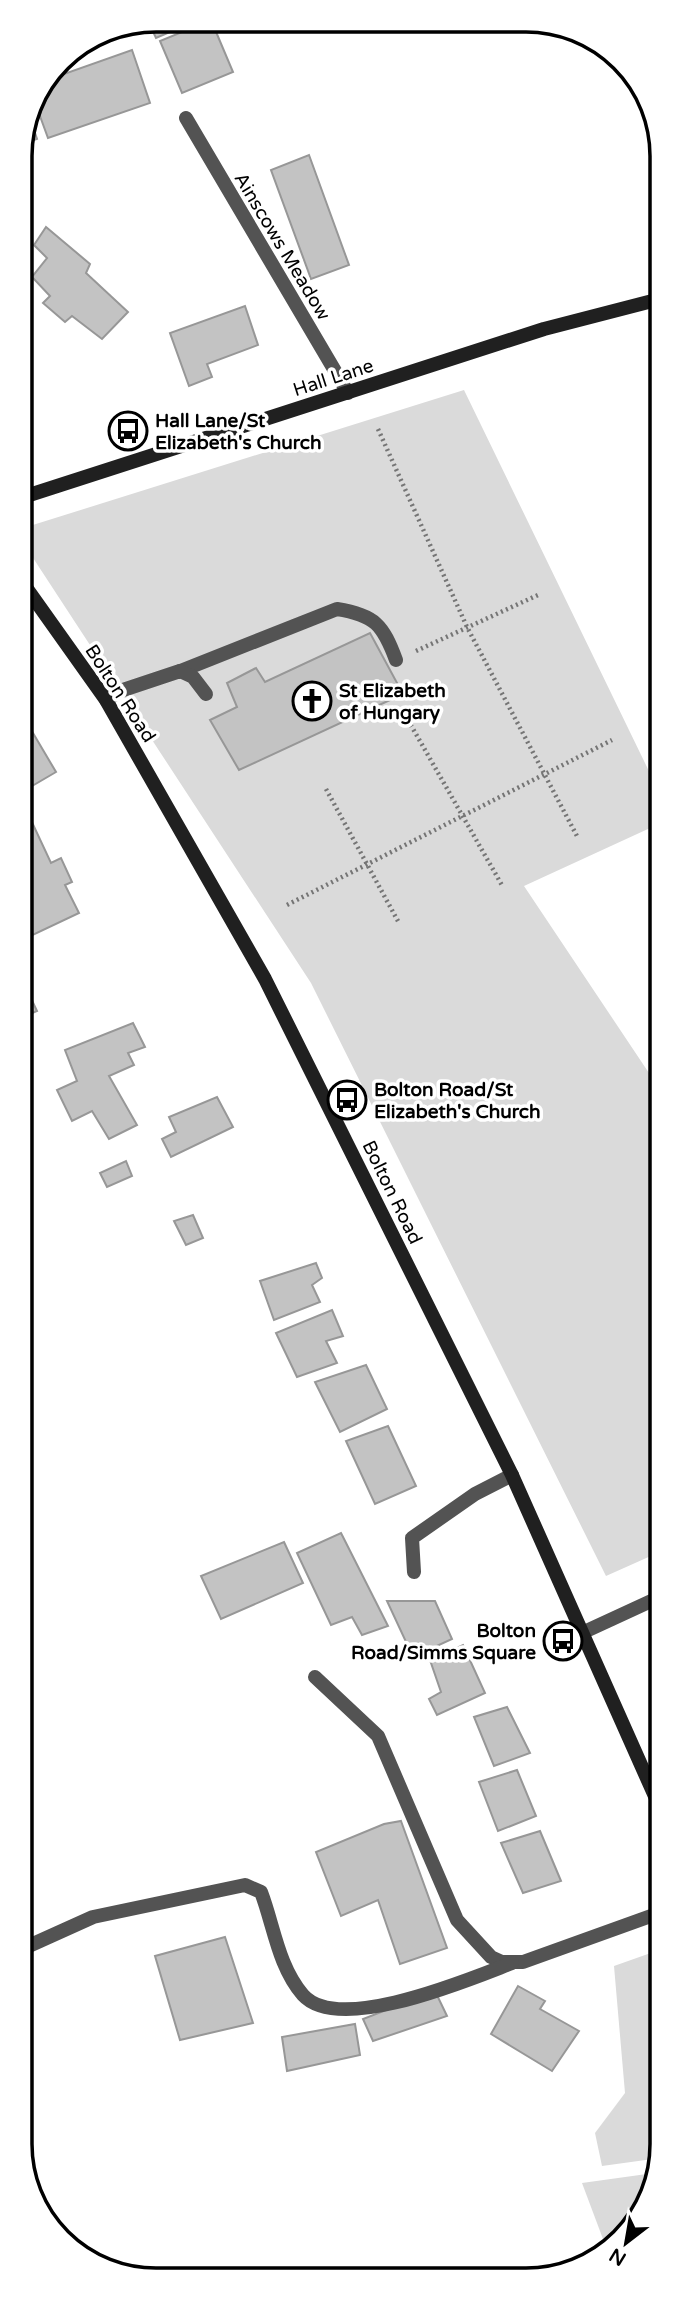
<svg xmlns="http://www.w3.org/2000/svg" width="682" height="2299" viewBox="0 0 682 2299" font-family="'Varela Round',sans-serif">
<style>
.green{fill:#dadada}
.building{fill:#c3c3c3;stroke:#979797;stroke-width:2}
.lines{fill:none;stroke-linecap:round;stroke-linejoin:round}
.path{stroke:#757575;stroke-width:4.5;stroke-dasharray:2 3.5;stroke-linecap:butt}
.lane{stroke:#535353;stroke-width:14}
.street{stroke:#535353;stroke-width:14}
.secondary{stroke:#202020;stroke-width:14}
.labels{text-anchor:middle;stroke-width:7;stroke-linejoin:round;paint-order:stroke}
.street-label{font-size:19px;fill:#000;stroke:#fff}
.poi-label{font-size:19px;font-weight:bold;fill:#000;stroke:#fff;text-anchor:start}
.rim{fill:none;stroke:#000;stroke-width:3.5}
</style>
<rect width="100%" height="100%" fill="#fff"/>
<g class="green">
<path d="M464,390L661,796V823L524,886L661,1091L662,1551L606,1576L311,983L20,538V529Z"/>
<path d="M662,1949V2152L660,2158L602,2166L595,2133L625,2093L614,1966Z"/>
<path d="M654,2173L629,2233L606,2247L582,2183Z"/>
</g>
<g class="building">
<path d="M155,19L198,20L156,38L148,21Z"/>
<path d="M211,20L233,72L182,93L160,41Z"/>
<path d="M132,50L150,103L48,138L33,97L44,81Z"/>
<path d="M28,112L37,139L20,145Z"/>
<path d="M309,155L349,265L311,279L271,170Z"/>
<path d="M46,227L90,264L86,273L128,312L102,339L72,316L65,322L43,303L50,296L32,277L47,258L34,245Z"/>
<path d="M245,306L258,345L207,364L212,377L189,386L170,333Z"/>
<path d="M370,633L403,694L239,770L210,720L237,707L227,683L256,668L265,682Z"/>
<path d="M20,711L56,772L20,793Z"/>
<path d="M30,818L51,863L61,858L72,882L65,885L79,913L20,941V822Z"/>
<path d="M28,992L37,1011L23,1017L28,1026L21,1029L20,995Z"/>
<path d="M133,1023L145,1047L128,1053L134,1065L109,1076L137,1125L109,1139L92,1111L72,1121L57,1090L77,1081L65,1050Z"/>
<path d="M217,1097L233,1127L171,1157L162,1139L176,1132L169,1117Z"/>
<path d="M126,1161L132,1176L107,1187L100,1173Z"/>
<path d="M193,1215L203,1238L186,1245L174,1221Z"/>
<path d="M316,1263L322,1278L312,1285L320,1302L274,1320L260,1281Z"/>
<path d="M332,1310L343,1336L326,1341L337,1363L297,1377L276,1333Z"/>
<path d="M366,1365L387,1409L340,1432L315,1382Z"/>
<path d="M388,1426L416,1486L375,1504L346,1441Z"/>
<path d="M341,1533L388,1626L362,1635L352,1617L331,1625L297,1553Z"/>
<path d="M284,1542L303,1583L221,1619L201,1576Z"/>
<path d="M387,1601H435L452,1639L413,1657Z"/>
<path d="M463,1645L485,1693L437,1715L429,1699L441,1692L430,1660Z"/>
<path d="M507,1707L530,1753L494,1766L474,1717Z"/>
<path d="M517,1770L536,1816L498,1831L479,1782Z"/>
<path d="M401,1821L447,1948L400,1964L378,1900L341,1916L316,1852L384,1824Z"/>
<path d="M540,1831L561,1881L523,1893L501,1843Z"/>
<path d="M225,1937L253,2023L180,2040L155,1956Z"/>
<path d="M518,1986L545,2001L540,2009L579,2031L552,2071L491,2034Z"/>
<path d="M435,1991L447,2016L373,2041L363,2019Z"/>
<path d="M355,2024L360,2055L287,2071L282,2037Z"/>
</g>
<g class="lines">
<g class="path">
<path d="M378,429L467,627L578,838"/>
<path d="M416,651L538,595"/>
<path d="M408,720L503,887"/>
<path d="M326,789L399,923"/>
<path d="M287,905L612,740"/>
</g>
<g class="lane">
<path d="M178,672L337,609C375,615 383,625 396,660"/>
<path d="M106,700L120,691L180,671L193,677L206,694"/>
<path d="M414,1572L412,1538L475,1494L512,1475"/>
<path d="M315,1677L378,1736L457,1920L491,1957L502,1962H523L662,1912"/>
<path d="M22,1949L93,1917L245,1885L261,1892C274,1926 278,1966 303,1995C339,2035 470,1979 512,1963"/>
</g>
<g class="street">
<path d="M186,118L348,393"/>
<path d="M584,1632L662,1596"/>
</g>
<g class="secondary">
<path d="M20,498L544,329L660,299"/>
<path d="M20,579L106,700L265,979L512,1475L662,1812"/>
</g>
</g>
<defs>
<symbol id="bus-ring" viewBox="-11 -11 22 22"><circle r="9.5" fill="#fff" stroke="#000" stroke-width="1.5"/><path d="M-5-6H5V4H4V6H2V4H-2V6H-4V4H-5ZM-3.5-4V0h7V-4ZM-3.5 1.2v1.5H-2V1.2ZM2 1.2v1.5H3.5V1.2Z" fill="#000"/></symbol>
<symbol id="church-ring" viewBox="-11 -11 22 22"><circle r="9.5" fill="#fff" stroke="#000" stroke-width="1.5"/><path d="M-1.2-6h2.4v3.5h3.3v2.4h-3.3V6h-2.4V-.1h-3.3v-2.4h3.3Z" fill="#000"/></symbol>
</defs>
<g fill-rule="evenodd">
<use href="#bus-ring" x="106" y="409" width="44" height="44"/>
<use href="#church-ring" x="290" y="679" width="44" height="44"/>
<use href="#bus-ring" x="325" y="1078" width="44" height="44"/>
<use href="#bus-ring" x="541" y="1619" width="44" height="44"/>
</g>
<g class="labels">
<g class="street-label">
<text transform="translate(283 246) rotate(59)" y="7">Ainscows Meadow</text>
<text transform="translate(333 377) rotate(-18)" y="7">Hall Lane</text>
<text transform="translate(121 693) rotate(57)" y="7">Bolton Road</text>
<text transform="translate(393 1192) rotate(64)" y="7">Bolton Road</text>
</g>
<g class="poi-label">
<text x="155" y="427">Hall Lane/St<tspan x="155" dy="22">Elizabeth's Church</tspan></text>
<text x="339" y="697">St Elizabeth<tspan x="339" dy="22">of Hungary</tspan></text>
<text x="374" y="1096">Bolton Road/St<tspan x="374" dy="22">Elizabeth's Church</tspan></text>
<text x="536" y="1637" text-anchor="end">Bolton<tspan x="536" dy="22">Road/Simms Square</tspan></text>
</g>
</g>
<path d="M0 0H682V2299H0ZM156 32H526A124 124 0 0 1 650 156V2144A124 124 0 0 1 526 2268H156A124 124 0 0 1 32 2144V156A124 124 0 0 1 156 32Z" fill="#fff" fill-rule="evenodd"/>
<path class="rim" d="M156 32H526A124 124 0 0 1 650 156V2144A124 124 0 0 1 526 2268H156A124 124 0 0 1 32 2144V156A124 124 0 0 1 156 32Z"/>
<g transform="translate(626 2243) rotate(211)" stroke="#ffffff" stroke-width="5" paint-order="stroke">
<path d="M0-5L12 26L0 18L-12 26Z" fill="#000000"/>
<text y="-10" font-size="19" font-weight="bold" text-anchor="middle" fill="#000000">N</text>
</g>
</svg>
